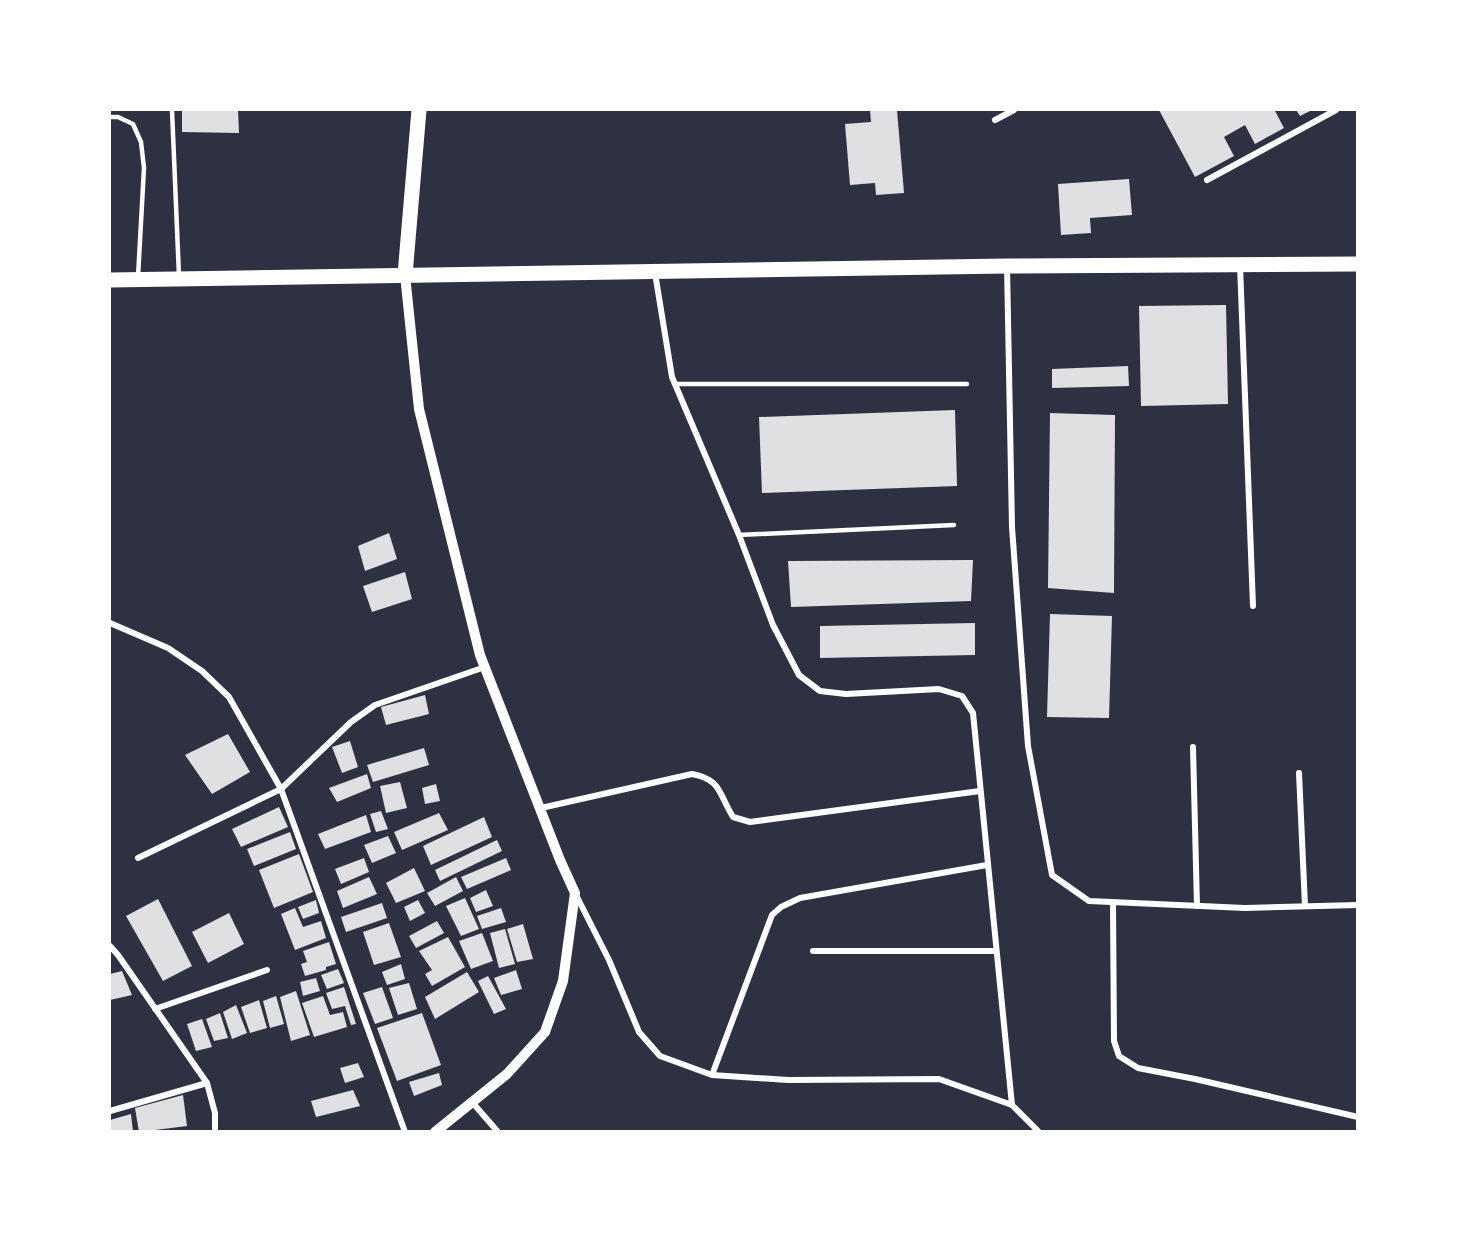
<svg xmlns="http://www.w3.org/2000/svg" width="1467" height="1241" viewBox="0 0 1467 1241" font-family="'Nunito Sans',sans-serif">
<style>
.building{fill:#e0e0e3}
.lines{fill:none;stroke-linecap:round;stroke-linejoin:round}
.service{stroke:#fff;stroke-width:4.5}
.minor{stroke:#fff;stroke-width:6}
.tertiary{stroke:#fff;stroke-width:10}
.primary{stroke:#fff;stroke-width:15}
</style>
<rect width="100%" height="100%" fill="#2d3142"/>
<g class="building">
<path d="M182,110H238L239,133L182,132Z"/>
<path d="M870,110H897L904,193L876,195L875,183L850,185L845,124L871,122Z"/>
<path d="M1159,110H1278L1275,111L1284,128L1255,144L1245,125L1224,137L1234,156L1195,177Z"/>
<path d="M1296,110H1312L1300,116Z"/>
<path d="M1129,179L1132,215L1090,218L1091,233L1061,235L1058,184Z"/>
<path d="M1226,305L1228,404L1141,406L1139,306Z"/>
<path d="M1128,366L1129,386L1052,388V369Z"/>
<path d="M955,410L957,486L762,493L759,417Z"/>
<path d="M1050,413L1115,415L1114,593L1048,588Z"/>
<path d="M389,533L397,559L365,571L358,546Z"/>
<path d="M973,560L971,601L791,607L788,561Z"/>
<path d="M405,572L412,599L372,612L363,586Z"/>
<path d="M1050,614L1112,616L1109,718L1047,717Z"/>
<path d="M975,623V655L820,658V626Z"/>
<path d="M425,695L429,714L386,725L381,707Z"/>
<path d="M228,734L250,772L212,794L185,755Z"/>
<path d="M350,741L358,767L342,773L332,747Z"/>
<path d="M424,748L429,765L373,782L367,765Z"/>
<path d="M367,774L371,788L337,802L329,788Z"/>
<path d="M400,782L407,808L386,813L380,786Z"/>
<path d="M436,784L440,801L425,804L422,788Z"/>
<path d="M279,807L288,827L241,847L232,829Z"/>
<path d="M381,811L388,829L376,832L370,814Z"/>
<path d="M439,813L448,830L402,850L394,832Z"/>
<path d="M366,815L371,832L325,849L318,834Z"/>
<path d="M484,817L492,837L431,865L423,846Z"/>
<path d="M290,832L296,849L254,866L247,849Z"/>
<path d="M388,836L396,853L372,863L364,845Z"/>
<path d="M497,840L502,851L440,881L435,870Z"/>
<path d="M299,854L313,892L274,908L259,870Z"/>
<path d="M364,858L369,872L341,884L335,869Z"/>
<path d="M506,858L511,870L467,889L461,877Z"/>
<path d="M414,868L425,891L396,903L386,883Z"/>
<path d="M369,877L377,894L343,908L337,891Z"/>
<path d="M456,877L463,891L435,906L427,893Z"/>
<path d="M486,890L493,906L476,912L470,898Z"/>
<path d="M465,898L479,929L461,936L446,906Z"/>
<path d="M158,899L192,966L163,981L126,916Z"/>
<path d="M316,900L319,913L303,919L298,907Z"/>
<path d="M418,900L425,913L410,921L404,907Z"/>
<path d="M382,903L387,918L346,932L341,917Z"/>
<path d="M295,908L303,927L321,921L326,938L295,950L281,914Z"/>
<path d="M501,908L506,922L482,929L477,916Z"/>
<path d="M229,913L244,944L208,963L192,932Z"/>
<path d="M437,921L444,933L416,948L409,936Z"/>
<path d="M389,923L401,957L374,965L363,932Z"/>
<path d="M523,924L533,959L517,962L507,929Z"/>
<path d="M505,929L515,964L499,968L490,933Z"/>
<path d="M482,933L493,961L471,969L459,941Z"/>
<path d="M448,937L465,967L432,986L425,974L432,970L419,951Z"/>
<path d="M329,942L336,964L326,967V970L305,976L301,964L307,962L303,951Z"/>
<path d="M401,964L405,979L387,985L382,972Z"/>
<path d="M338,969L344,983L327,989L321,975Z"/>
<path d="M516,970L522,989L501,995L494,978Z"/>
<path d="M122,971L132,995L110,1000V974Z"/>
<path d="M467,972L479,992L435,1019L425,997Z"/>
<path d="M488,976L506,1009L494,1014L478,981Z"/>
<path d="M316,978L320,991L303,996L300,982Z"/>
<path d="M409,983L417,1009L398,1015L389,988Z"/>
<path d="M344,987L356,1024L351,1025L345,1006L332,1009L326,993Z"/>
<path d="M382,987L393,1018L375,1024L363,993Z"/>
<path d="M296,991L310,1035L291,1041L280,997Z"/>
<path d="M276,996L284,1024L270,1028L263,1001Z"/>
<path d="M323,996L330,1015L343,1012L347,1027L314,1037L302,1003Z"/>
<path d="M259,1000L267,1028L250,1033L241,1007Z"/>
<path d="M236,1005L247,1033L232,1039L223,1012Z"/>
<path d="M220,1013L228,1038L214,1041L206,1019Z"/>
<path d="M422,1013L441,1065L397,1081L377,1028Z"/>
<path d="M202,1019L212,1047L196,1051L187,1024Z"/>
<path d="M358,1063L364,1077L345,1083L340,1068Z"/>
<path d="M439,1073L442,1085L414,1096L409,1082Z"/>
<path d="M353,1090L360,1106L316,1117L311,1101Z"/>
<path d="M183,1095L187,1126L139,1132L135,1108Z"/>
<path d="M131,1114L133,1132H110V1120Z"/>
</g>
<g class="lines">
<g class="service">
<path d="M172,110L179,276"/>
<path d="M110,117H118L133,124L141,142L144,168L138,277"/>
<path d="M675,384H967"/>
<path d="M739,535L954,525"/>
</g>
<g class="minor">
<path d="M995,120L1014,110"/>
<path d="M1207,180L1336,110"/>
<path d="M1240,265L1253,606"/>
<path d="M1007,266L1012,527L1028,746L1052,875L1089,901L1245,908L1358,905"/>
<path d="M655,273L672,377L739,535L773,625L799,675L820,691L846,694L939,689L962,696L973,713L1012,1105"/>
<path d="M110,623L168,648L202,671L229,697L281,789L405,1132"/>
<path d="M1193,747L1197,906"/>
<path d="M1299,773L1305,906"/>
<path d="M541,808L692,774C722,780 718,793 733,817L750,822L980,791"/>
<path d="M138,858L281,789L351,722L375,705L485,667"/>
<path d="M575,893L609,960L639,1032L660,1056L712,1075L788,1080L939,1079L1012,1105L1039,1132"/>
<path d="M1113,903L1114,1041L1119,1056L1138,1068L1195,1079L1358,1117"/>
<path d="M110,946L118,955L207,1083L215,1113V1132"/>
<path d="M813,951H996"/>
<path d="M155,1009L267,970"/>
<path d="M712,1075L772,915L781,907L800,898L987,865"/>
<path d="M472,1102L498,1132"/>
<path d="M110,1111L207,1083"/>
</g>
<path class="tertiary" d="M405,275L419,409L480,655L560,860L575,893L563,981L545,1032L507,1074L435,1132"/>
<g class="primary">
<path d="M405,275L419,110"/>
<path d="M110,280L1007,266L1358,264"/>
</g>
</g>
<rect width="1467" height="1241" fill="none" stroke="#ffffff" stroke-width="222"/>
</svg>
